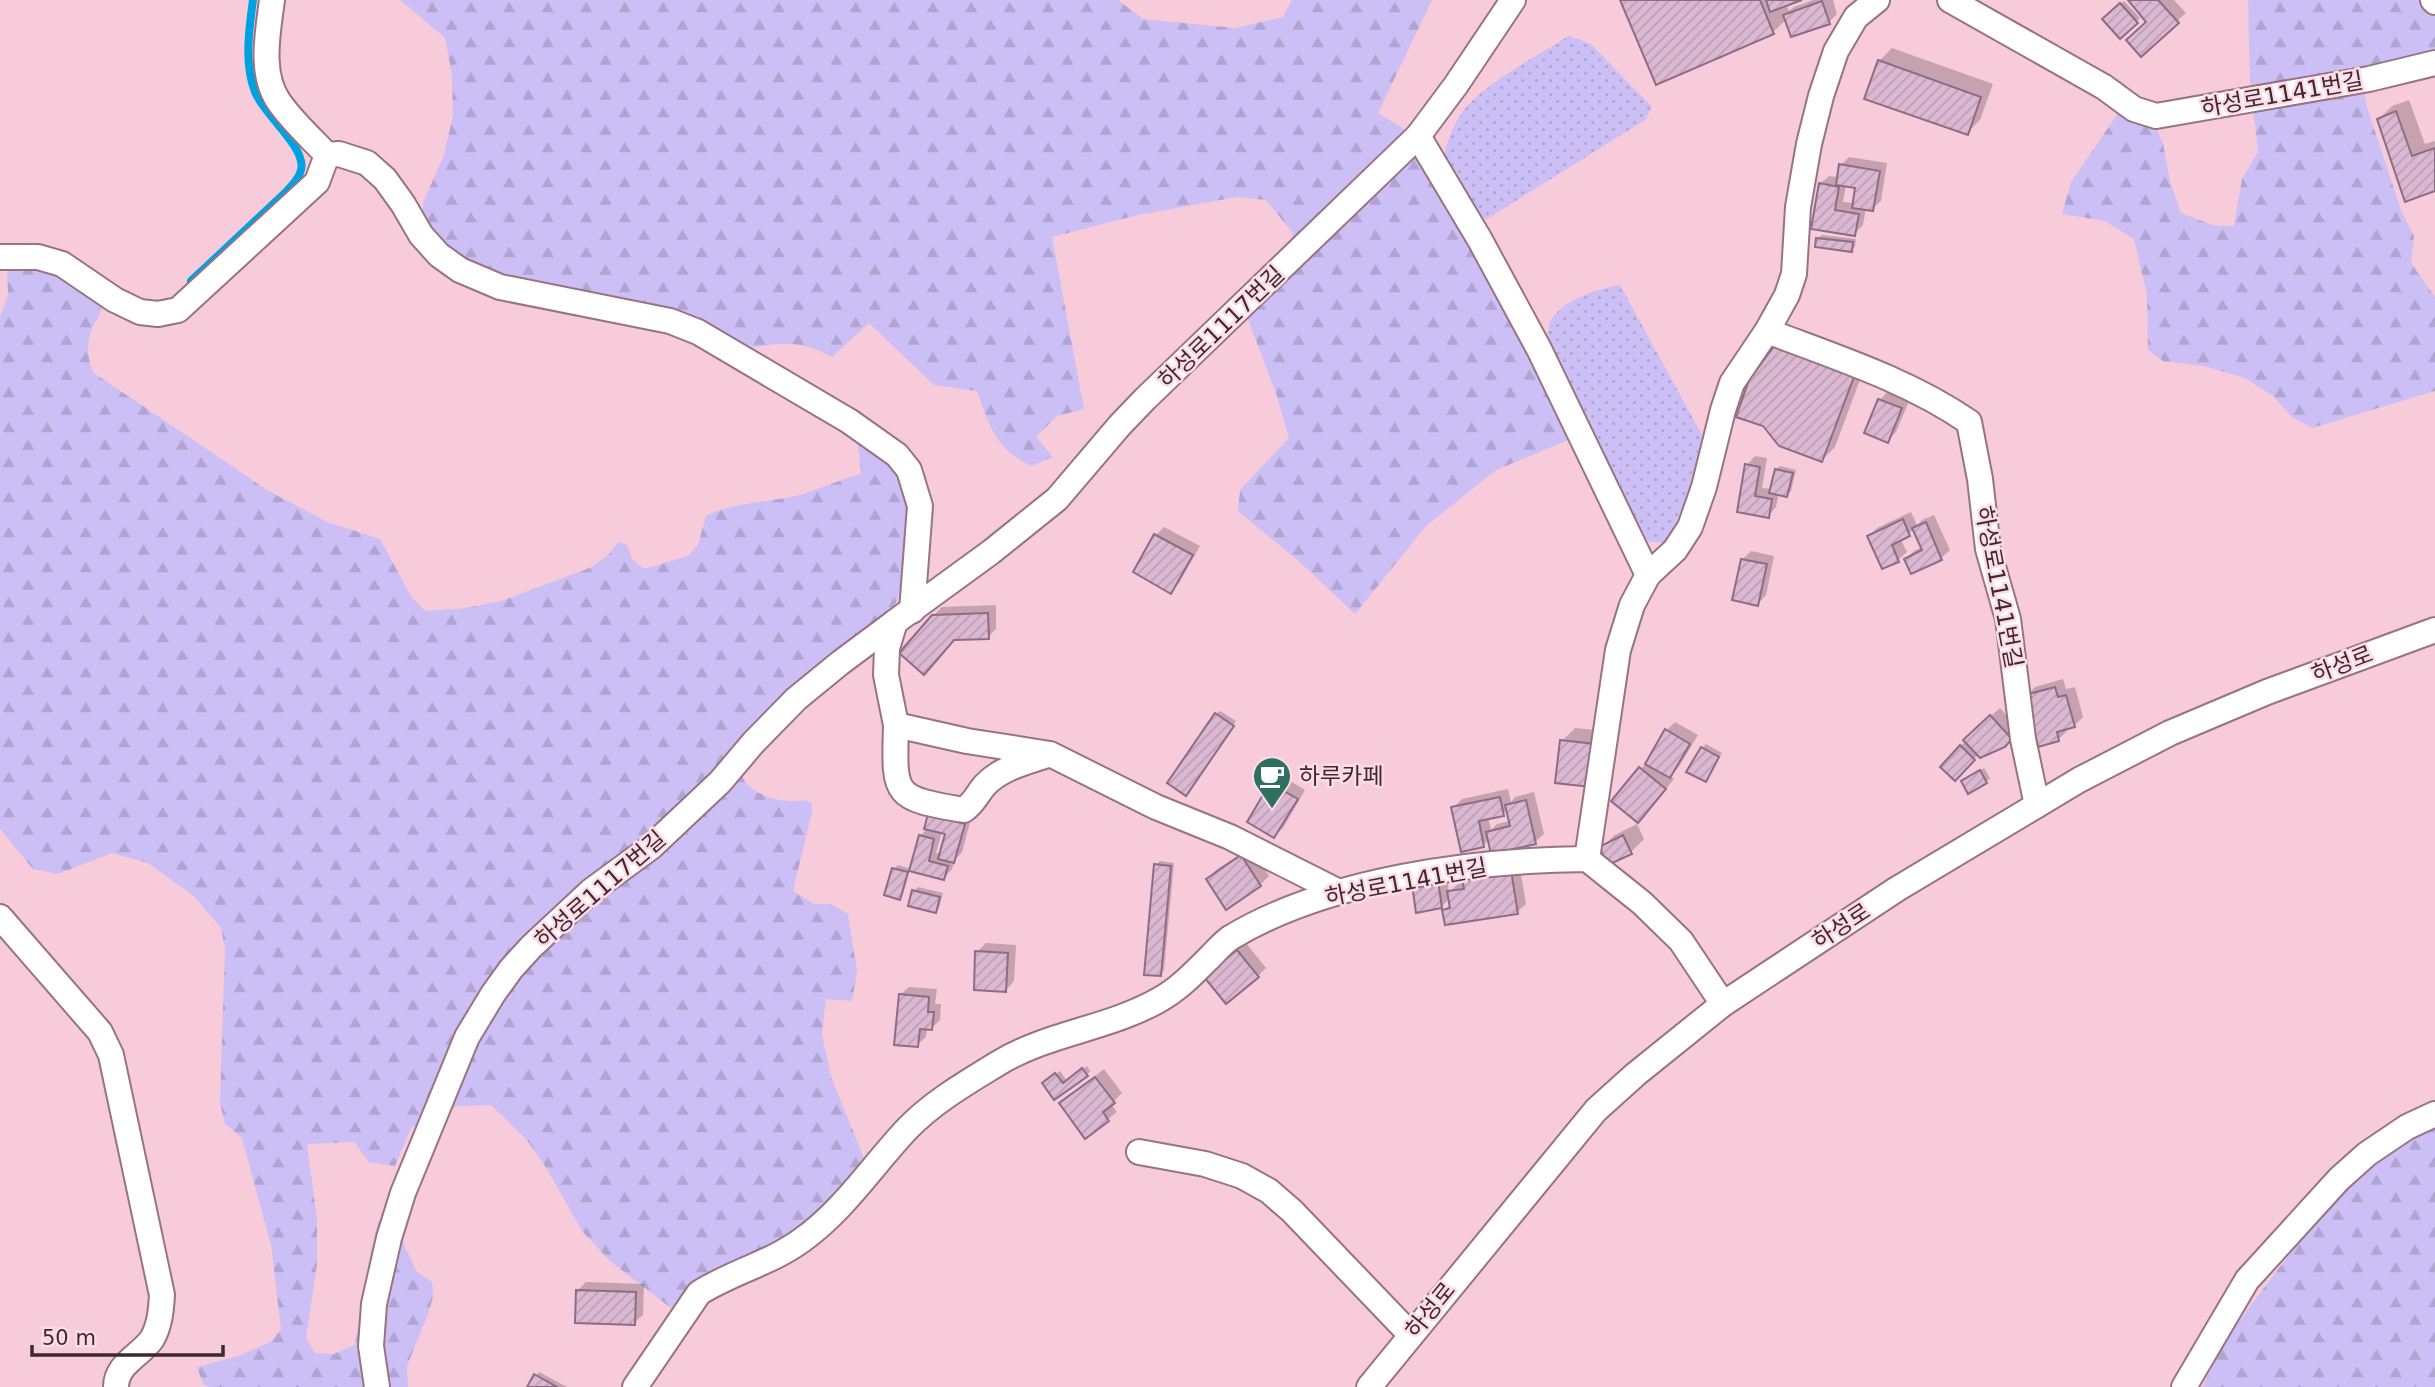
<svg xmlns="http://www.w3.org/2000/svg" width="2435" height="1387" viewBox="0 0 2435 1387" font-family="'DejaVu Sans','Noto Sans KR',sans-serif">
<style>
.grass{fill:url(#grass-dots)}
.forest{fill:url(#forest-firs)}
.shadow{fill:#0003;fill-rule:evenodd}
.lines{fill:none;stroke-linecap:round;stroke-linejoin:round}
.stream{stroke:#00a1e0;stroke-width:8}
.building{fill:url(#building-hatch);stroke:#8d6d85;stroke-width:2}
.minor-casing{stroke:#9a7381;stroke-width:28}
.minor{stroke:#fff;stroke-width:24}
.labels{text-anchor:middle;stroke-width:5;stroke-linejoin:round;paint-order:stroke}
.street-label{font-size:23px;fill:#3b2b31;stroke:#fedbe7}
.poi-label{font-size:23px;fill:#3b2b31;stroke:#fedbe7;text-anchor:start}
</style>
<defs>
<pattern id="grass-dots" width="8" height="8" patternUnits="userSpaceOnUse" patternTransform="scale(1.75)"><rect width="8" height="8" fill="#ccbff5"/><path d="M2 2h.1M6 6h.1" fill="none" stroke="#b0a4d2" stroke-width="1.8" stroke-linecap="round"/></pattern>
<pattern id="forest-firs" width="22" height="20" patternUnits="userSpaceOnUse" patternTransform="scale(1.75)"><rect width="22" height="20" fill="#ccbff5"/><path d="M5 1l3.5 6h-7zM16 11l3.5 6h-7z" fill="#b0a4d2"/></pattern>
<pattern id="building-hatch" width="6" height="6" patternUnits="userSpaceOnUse" patternTransform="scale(1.75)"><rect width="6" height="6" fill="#dbb8d2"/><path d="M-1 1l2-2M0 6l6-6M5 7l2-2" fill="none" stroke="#bd9eb5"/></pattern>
</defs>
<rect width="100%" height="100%" fill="#f7cbda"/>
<g class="grass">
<path d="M1569,36L1591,44L1652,107L1645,120L1487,219L1475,215L1444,156C1448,138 1456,117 1470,103C1497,76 1536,57 1569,36Z"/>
<path d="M1620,285L1702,435C1694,473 1686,509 1664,542H1650L1637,531L1547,339C1548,332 1549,322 1553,317C1568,298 1598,289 1620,285Z"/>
</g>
<g class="forest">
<path d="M400,0H1118L1143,19L1236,28L1283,17L1292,0H1432L1378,113L1404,129L1537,367L1568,440L1496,470L1426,526L1355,614L1302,564L1238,511L1240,490L1289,438L1276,393L1247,317L1293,268L1292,232L1266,200L1237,197L1138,215L1052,237L1084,409L1057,416L1036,437L1053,457L1031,466C995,448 990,427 977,391L934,385L869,323L832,357C800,340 784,342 749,348L496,276L461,260L423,222V203L444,155L453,115L452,76L445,38Z"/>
<path d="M2248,0H2435V53L2359,71L2368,110L2401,210L2414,236L2411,263L2435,297V391L2312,428L2292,417L2273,396L2245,378L2204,366L2163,361L2148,350L2147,294L2134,239L2105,221L2062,214L2071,182L2119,112L2156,127L2163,143L2170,181L2181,213L2212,225L2234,226L2242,179L2258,152L2250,82Z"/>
<path d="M7,264L58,271L101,303C101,317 97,318 92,329C86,345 87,359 94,373L267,490L327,522L380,539L412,598L426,611L466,608L501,601L592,567L609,554L618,542L627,545L632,559L644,569L688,556L698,545L706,516C736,501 771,503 803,494C823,488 841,479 861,474L857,437L886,456L909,485L902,587L896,603L887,616L731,758C736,766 741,775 746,783C759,798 787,804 806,800L812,804V812L793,891L814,904H831L848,914L857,971L852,1001L826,999L822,1034L831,1077L865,1161L818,1216L676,1312L610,1261L582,1231L547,1169L527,1140L491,1105L458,1106L411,1128L395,1166L369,1162L354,1142L307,1144L317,1219V1264L306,1338L315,1353L334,1354L355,1345L368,1266L378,1221L400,1223L404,1245L417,1272L432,1282L433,1297L428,1314L407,1366L408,1387H209L203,1384L197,1367L239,1356L272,1341L281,1329L271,1245L242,1138L225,1124L220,1102L225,949L221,928L194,896L148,863L112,853L58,874L33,869L0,829V317L8,296Z"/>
<path d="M2435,1118V1387H2202L2230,1333L2320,1214L2351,1179Z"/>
</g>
<g class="shadow">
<path d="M1622,0H1797L1786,4L1789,11L1794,7L1813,0H1833L1837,14L1829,22L1787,19L1773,32L1657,82Z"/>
<path d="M2131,0H2174L2186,13L2177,21H2148Z"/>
<path d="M2124,1L2140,18L2120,37L2104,19Z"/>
<path d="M1892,48L1993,84L1980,120L1967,133L1879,61Z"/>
<path d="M2409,100L2425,144L2435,141V190L2379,119L2392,106Z"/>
<path d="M1849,157L1887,163L1881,201L1872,209L1866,208L1863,225L1854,234L1813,227L1820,184L1829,176L1839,177L1841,165ZM1846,185L1857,187L1854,203L1843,202Z"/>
<path d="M1822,235L1856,239L1855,247L1851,250L1818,238Z"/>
<path d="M1867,361L1835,447L1822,460L1764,425Z"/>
<path d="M1888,391L1910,399L1896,432L1888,440L1867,432L1880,400Z"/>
<path d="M1755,456L1767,458L1762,488L1771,489L1776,470L1780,466L1796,470L1791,491L1787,495L1779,493L1776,507L1768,516L1739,511L1747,465Z"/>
<path d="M1911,512L1917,525L1922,520L1934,515L1950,550L1941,558L1906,559L1914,551L1922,547L1914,529L1901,540L1907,552L1898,560L1883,567L1869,536L1877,528Z"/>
<path d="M1164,527L1200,546L1179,583L1171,592L1156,535Z"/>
<path d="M1751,551L1774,556L1766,595L1758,604L1742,560Z"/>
<path d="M996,605V629L988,637L955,638L933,616L942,607Z"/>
<path d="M2063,679L2066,689L2075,687L2083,717L2074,726L2066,728L2067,731L2058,740L2027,695L2035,687Z"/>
<path d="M2000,708L2020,730L2004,745L1979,754L1955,779L1942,767L1974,731Z"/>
<path d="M1220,711L1236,721L1189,790L1216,714Z"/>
<path d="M1675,722L1698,735L1678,768L1670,776L1674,779L1646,813L1613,801L1649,760L1667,730Z"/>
<path d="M1575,728L1607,731L1603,772L1562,741Z"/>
<path d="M1706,744L1722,753L1705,780L1702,748Z"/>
<path d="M1984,768L1990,778L1986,782L1963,781Z"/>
<path d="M1280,775L1305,790L1283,828L1274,836L1250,822L1272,784Z"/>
<path d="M1508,789L1511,802L1515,797L1534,792L1544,834L1535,842L1490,839L1483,845L1453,808L1462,799ZM1508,809L1510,821L1497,824L1491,830L1488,817L1503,814Z"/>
<path d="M938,806L972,815L962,852L955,860L952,869L944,878L910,869L903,894L899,898L894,869L898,865L911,869L920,836L928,828ZM942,832L947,833L941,854L936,853Z"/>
<path d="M1637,824L1644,839L1631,852L1601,848L1615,835Z"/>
<path d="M1250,848L1269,876L1260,885L1208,879L1216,870Z"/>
<path d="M1160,861L1174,863L1164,970L1160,974L1156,865Z"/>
<path d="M1519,862L1526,904L1517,912L1444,910L1451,904L1450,898L1442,906L1413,885L1446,872L1449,892L1458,884Z"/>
<path d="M918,887L943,893L939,908L936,911L914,891Z"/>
<path d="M986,943L1016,945L1014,981L1006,990L977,952Z"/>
<path d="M1246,943L1266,968L1258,976L1215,969Z"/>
<path d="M909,987L937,989L935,1004H941L940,1020L932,1028H927L926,1037L917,1045L900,995Z"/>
<path d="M1087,1066L1090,1071L1087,1075L1055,1098L1048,1080L1060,1071L1067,1081Z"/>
<path d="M1104,1069L1122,1093L1111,1104L1117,1112L1085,1137L1061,1103Z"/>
<path d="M586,1282L644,1284L643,1315L634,1323L578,1290Z"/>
<path d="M539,1372L567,1387H529Z"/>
</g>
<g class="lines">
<path class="stream" d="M191,281L286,192C292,185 299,179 301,170C307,148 264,115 255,92C244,64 249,29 253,0"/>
</g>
<g class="building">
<path d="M1620,0H1760L1774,34L1656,85Z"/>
<path d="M1766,0H1802L1770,12Z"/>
<path d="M2128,0H2158L2179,23L2141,57L2126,40L2146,22Z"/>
<path d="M1822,1L1830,24L1791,37L1783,15Z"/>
<path d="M2120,3L2138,23L2120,39L2102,19Z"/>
<path d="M1878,60L1981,97L1968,135L1864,99Z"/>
<path d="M2396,111L2412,156L2435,148V191L2405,202L2377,119Z"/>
<path d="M1839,164L1880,171L1873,211L1852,208L1855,188L1836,185Z"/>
<path d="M1819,183L1839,187L1835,210L1859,214L1855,236L1811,229Z"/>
<path d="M1816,238L1853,242L1852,252L1815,247Z"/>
<path d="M1775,345L1855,374L1822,462L1779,446L1763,426L1736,417L1749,380Z"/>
<path d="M1878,399L1902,408L1888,443L1864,433Z"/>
<path d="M1745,464L1760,467L1755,496L1772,499L1769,518L1737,512Z"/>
<path d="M1775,469L1793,473L1787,497L1769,493Z"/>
<path d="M1903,519L1910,536L1892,545L1899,562L1882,569L1867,536Z"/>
<path d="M1926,522L1942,560L1911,574L1904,559L1922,550L1912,528Z"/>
<path d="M1154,534L1193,555L1171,594L1133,572Z"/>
<path d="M1741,559L1767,564L1758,606L1732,600Z"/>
<path d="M988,613L989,639L954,640L924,675L899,653L932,615Z"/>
<path d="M2055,687L2058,697L2066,695L2075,727L2057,732L2059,741L2038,747L2025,695Z"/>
<path d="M1215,713L1234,726L1186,796L1167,783Z"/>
<path d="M1990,715L2012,739L2005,747L1980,758L1963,740Z"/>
<path d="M1665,729L1690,744L1670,778L1645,764Z"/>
<path d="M1560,740L1595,744L1591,787L1555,783Z"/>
<path d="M1960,745L1975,760L1955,781L1940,767Z"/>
<path d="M1701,747L1719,757L1706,782L1686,772Z"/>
<path d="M1639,767L1666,789L1638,823L1611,801Z"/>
<path d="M1980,770L1987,783L1968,794L1961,781Z"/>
<path d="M1270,783L1298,799L1274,838L1247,822Z"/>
<path d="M1500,797L1504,816L1479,821L1484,847L1461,852L1451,807Z"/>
<path d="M1526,800L1536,844L1491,854L1486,832L1510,826L1505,805Z"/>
<path d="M928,814L965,824L954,863L938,859L945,834L924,829Z"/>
<path d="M919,835L934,839L929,861L948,866L944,880L909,871Z"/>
<path d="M1623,835L1632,854L1608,865L1599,847Z"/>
<path d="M1241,855L1261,886L1226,910L1206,879Z"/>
<path d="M1154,864L1171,866L1161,976L1144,975Z"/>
<path d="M892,868L908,872L900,900L884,895Z"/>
<path d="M1511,870L1518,914L1445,925L1442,910L1450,908L1447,891L1464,889L1462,877Z"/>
<path d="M1438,880L1442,908L1416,913L1412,884Z"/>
<path d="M912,890L940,897L936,913L908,906Z"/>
<path d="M1237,950L1259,977L1226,1004L1204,977Z"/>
<path d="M975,951L1008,953L1006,992L974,990Z"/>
<path d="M899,994L929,997L928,1012H934L932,1030L920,1029L918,1047L894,1045Z"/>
<path d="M1082,1068L1088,1076L1054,1100L1042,1083L1055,1073L1063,1083Z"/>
<path d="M1095,1077L1115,1103L1103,1112L1109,1121L1085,1139L1059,1103Z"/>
<path d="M576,1290L636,1292L635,1325L575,1323Z"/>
<path d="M534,1374L557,1387H527Z"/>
</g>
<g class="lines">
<defs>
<g id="minor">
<path d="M1950,0L2104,87L2134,109L2156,116L2369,79L2435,63"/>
<path d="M2433,0L2435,2"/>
<path d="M1418,136L1480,240L1539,349L1648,575"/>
<path d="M327,155L339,154L367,163L385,179L403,204L421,235L439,255L460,270L500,287L670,321L698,332L849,421L897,455L909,470L920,506L912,611"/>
<path d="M0,257H38L62,264L115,300L140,312L158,314L178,310L317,182L327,155C311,138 292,121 279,102C259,74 268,31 272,0"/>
<path d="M1767,331C1835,357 1908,380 1969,422L1980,479L1988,549L2008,619L2023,739L2037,805"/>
<path d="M896,725L886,675L887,648L895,622L991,552L1057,499L1120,425L1145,399L1418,136L1456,85L1513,0"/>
<path d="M1050,754L967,741L896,725C894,796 892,798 964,810C975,802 977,794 985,785C1002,767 1028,762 1050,754L1156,807L1230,837L1337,891"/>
<path d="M1587,859L1618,650L1632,605L1648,575L1675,550L1690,527L1704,487L1723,410L1732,383L1767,331L1787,295L1794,274L1798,207L1809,144L1821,96L1836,51L1856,17L1877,0"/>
<path d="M0,917L100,1032L111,1055L162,1295C161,1310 160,1325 152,1339C140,1356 116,1364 116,1387"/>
<path d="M1139,1152L1205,1164L1242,1176L1269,1191L1292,1211L1410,1334"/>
<path d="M377,1387L371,1346L374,1304L389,1238L403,1193L467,1037L493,994L511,969L531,947L591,891L651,847L720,782L753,743L796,699L840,663L895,622"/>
<path d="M635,1387L699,1293C732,1272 771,1263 802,1240C844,1210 873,1165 907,1129C933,1102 966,1083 997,1064C1047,1033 1108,1029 1159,1000C1179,989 1194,973 1211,956C1217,950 1223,943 1230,938C1327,879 1476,860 1587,859L1642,903L1681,941L1723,1004"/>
<path d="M1369,1387L1596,1110L1636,1074L1723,1004L1897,889L2079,780L2170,733L2267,692L2435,630"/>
<path d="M2184,1387L2247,1280L2339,1179L2367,1154L2407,1127L2435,1114"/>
</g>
</defs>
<use href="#minor" class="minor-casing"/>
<use href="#minor" class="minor"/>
</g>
<defs>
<symbol id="cafe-pin" viewBox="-11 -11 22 30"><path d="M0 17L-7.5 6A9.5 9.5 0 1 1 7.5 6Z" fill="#2d7060" stroke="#fedbe7"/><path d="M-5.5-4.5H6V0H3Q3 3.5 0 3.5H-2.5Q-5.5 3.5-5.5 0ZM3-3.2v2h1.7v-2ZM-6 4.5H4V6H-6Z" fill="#fff"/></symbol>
</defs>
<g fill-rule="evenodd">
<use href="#cafe-pin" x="1250" y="754" width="44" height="60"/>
</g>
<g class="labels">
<g class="street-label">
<text transform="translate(2282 94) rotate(-10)" y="8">하성로1141번길</text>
<text transform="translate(1221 327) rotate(-44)" y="8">하성로1117번길</text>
<text transform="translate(1999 587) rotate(79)" y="8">하성로1141번길</text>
<text transform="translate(2342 664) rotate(-21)" y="8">하성로</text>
<text transform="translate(1406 882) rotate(-11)" y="8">하성로1141번길</text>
<text transform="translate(600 889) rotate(-41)" y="8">하성로1117번길</text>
<text transform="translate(1841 926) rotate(-33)" y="8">하성로</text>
<text transform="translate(1430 1310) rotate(-51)" y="8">하성로</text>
</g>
<g class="poi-label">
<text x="1299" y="784">하루카페</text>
</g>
</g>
<path d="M32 1345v10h191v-10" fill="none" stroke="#3b2b31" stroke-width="3.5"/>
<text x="42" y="1345" font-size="21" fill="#3b2b31" stroke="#fedbe7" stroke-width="5" paint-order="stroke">50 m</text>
</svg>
